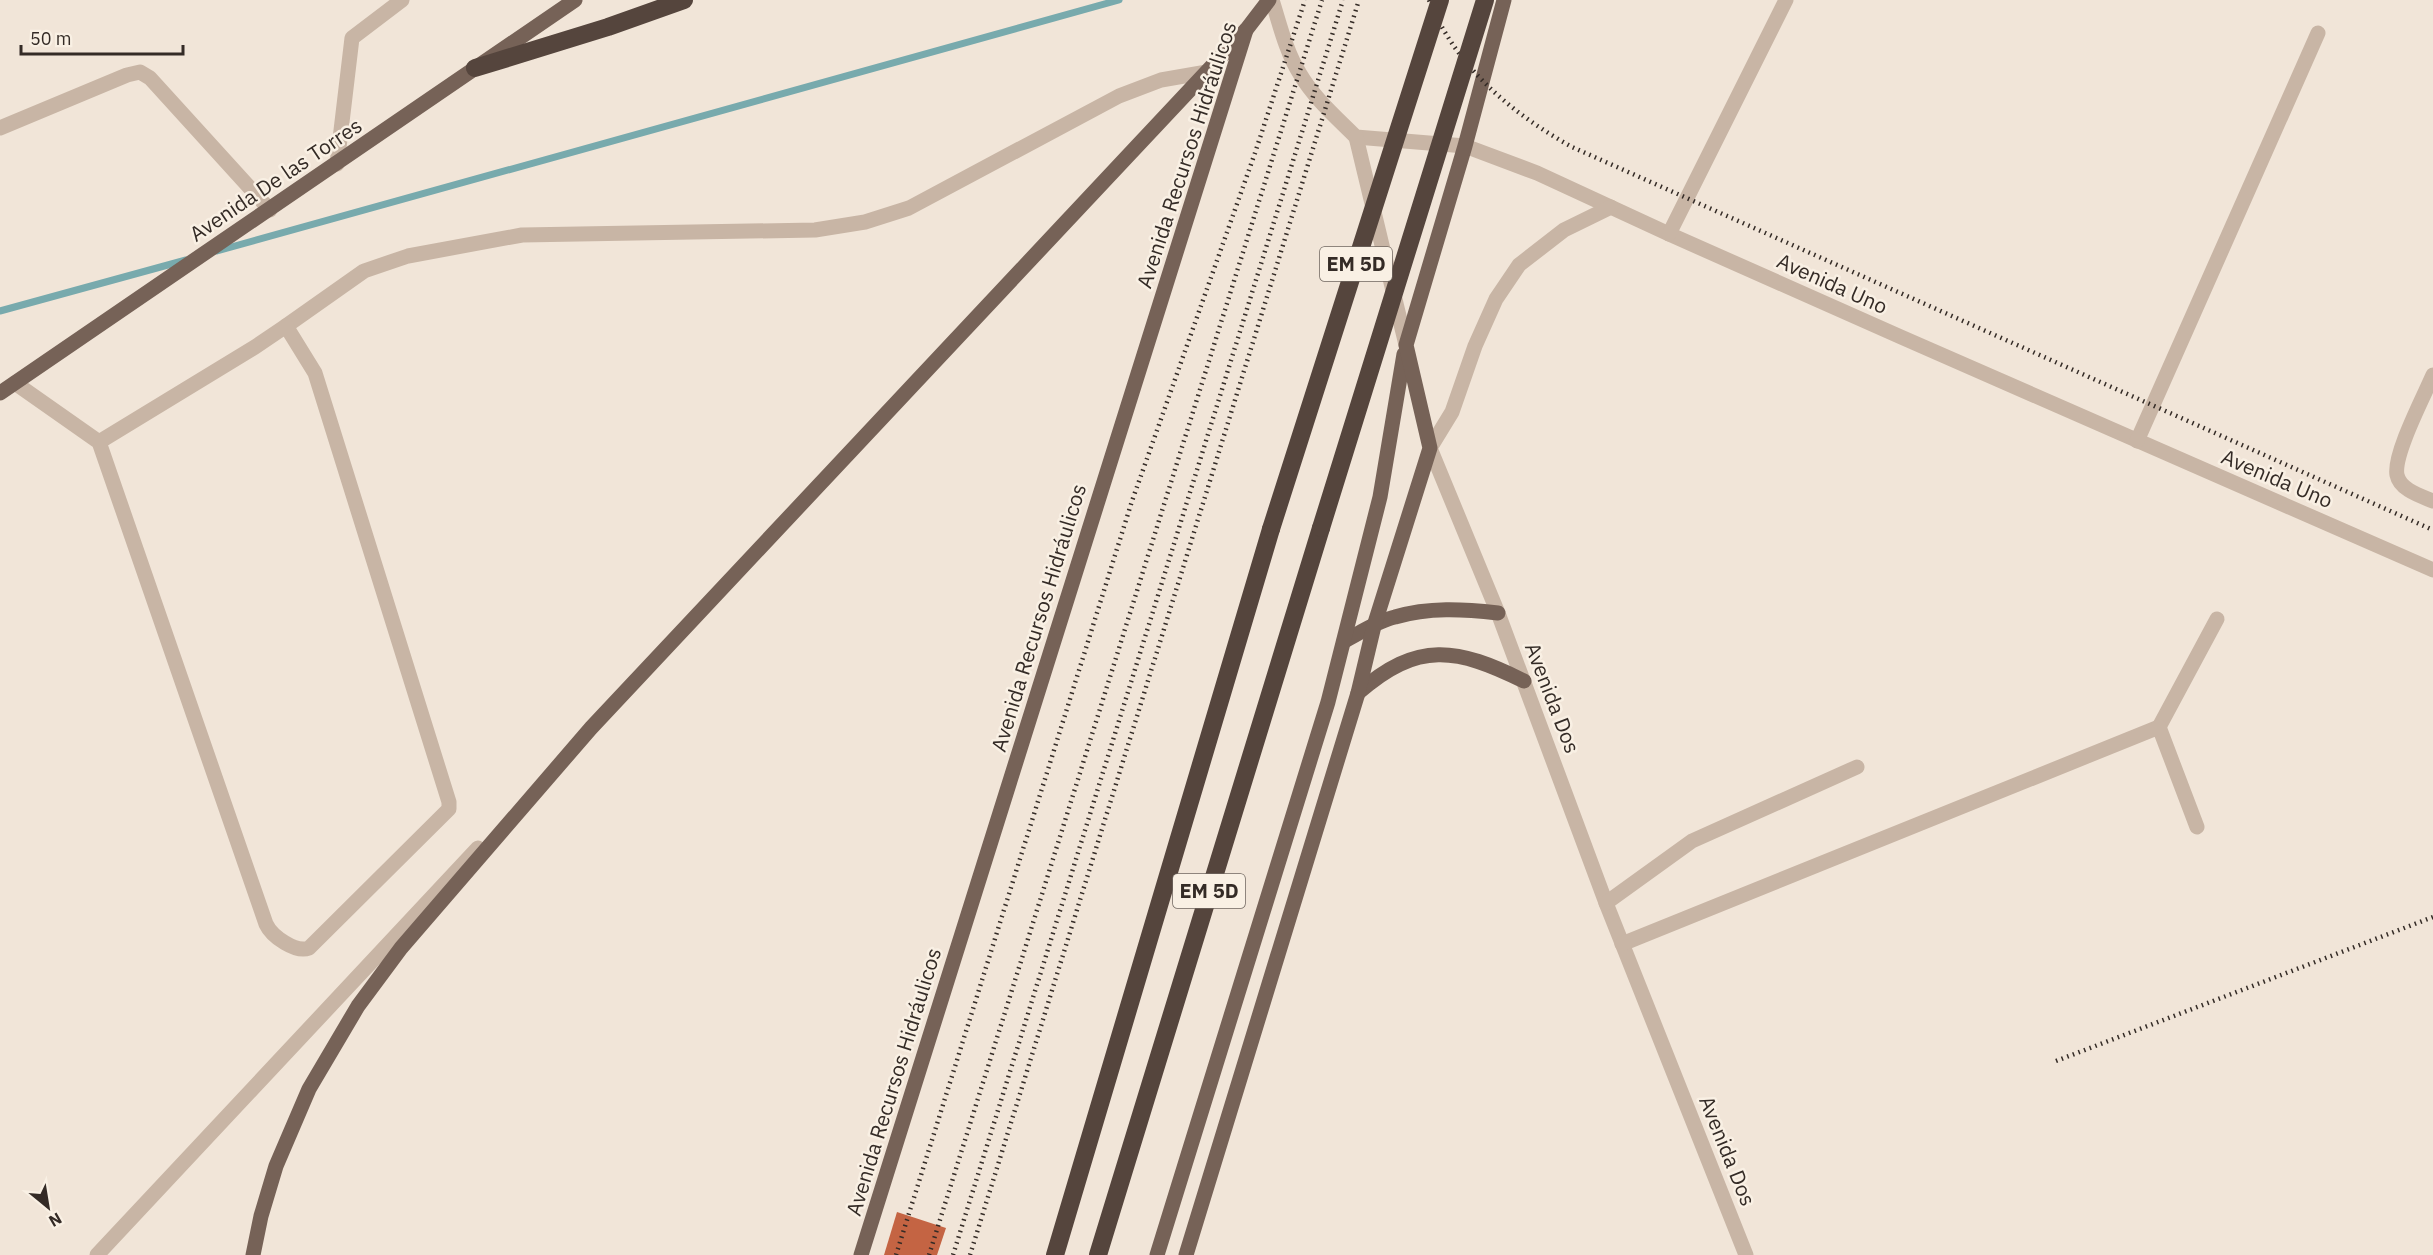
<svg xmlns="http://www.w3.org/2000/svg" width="2433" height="1255" viewBox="0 0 2433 1255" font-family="'IBM Plex Sans',sans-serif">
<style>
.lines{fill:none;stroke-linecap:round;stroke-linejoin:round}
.stream{stroke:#78aaad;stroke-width:7}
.building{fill:#c46443}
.minor{stroke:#c8b5a5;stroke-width:15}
.major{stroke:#766257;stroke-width:15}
.highway{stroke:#55453d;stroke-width:18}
.rail{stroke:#342b26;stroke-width:4.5;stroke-dasharray:1.5 4.5;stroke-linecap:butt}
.highway-bridge{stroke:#55453d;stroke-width:18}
.labels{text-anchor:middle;stroke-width:5;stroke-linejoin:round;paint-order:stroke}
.shield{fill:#f9f0e4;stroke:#6f665f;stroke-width:1.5}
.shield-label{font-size:20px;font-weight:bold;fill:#342b26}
.street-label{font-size:21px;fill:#342b26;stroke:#f9f0e4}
</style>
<rect width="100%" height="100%" fill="#f1e5d8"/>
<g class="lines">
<g class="stream">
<path d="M217,251L1119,0"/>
<path d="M0,311L186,260"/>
</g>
</g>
<path class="building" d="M897,1212L946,1228L937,1255H884Z"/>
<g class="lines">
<g class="minor">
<path d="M1272,0C1280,25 1286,52 1300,74C1314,98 1336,117 1356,137L1465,146L1537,173L1669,234L1901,337L2433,570"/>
<path d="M0,128L127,75L140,72L150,78L270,210"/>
<path d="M1356,137L1406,345"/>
<path d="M337,164L352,38L402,0"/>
<path d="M1611,207L1564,230L1519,265L1496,299L1475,346L1452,412L1430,448L1498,613L1606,903L1746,1255"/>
<path d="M1669,234L1786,0"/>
<path d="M286,326L364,271L408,256L522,235L815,230L865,222L909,208L1119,96L1161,80L1207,72"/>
<path d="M2433,375C2424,396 2393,455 2397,475C2400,490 2421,496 2433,501"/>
<path d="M15,383L99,442L255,347L286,326L315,373L449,802V809L309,948C296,953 272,937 266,924L99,442"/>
<path d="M2137,441L2318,33"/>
<path d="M2159,727L2217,619"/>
<path d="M1606,903L1692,841L1857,767"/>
<path d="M1622,944L2159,727L2197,827"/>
<path d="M97,1255L478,848"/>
</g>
<g class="major">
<path d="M0,393L575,0"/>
<path d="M1344,641C1360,633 1377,621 1395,617C1429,607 1463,609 1498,613"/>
<path d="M1358,693C1418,640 1457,648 1524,681"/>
<path d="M253,1255L261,1216L276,1166L309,1089L358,1006L401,948L591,728L1246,30"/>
<path d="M861,1255L1246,30L1269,0"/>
<path d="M1157,1255L1328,702L1380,497L1404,354"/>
<path d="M1186,1255L1358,693L1374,626L1430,448L1406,345L1465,146L1504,0"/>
</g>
<g class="highway">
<path d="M475,68L608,27L684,0"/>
<path d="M1055,1255L1271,529"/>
<path d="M1098,1255L1321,528"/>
</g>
<g class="rail">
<path d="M1429,0C1456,67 1511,113 1572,147L2433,530"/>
<path d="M2056,1061L2433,917"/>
<path d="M896,1255L1132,501L1255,153L1305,0"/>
<path d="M929,1255L1322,0"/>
<path d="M953,1255L1343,0"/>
<path d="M970,1255L1359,0"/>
</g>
<g class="highway-bridge">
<path d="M1321,528L1485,0"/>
<path d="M1271,529L1440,0"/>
</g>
</g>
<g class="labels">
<g class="shield">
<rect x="1320" y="247" width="72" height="34" rx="4.5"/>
<rect x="1173" y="874" width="72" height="34" rx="4.5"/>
</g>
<g class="shield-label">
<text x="1356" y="271">EM 5D</text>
<text x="1209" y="898">EM 5D</text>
</g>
<g class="street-label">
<text transform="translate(1187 155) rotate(-72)" y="7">Avenida Recursos Hidráulicos</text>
<text transform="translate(276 180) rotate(-34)" y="7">Avenida De las Torres</text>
<text transform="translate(1832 284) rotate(24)" y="7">Avenida Uno</text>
<text transform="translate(2277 479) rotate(23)" y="7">Avenida Uno</text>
<text transform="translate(1039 618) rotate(-73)" y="7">Avenida Recursos Hidráulicos</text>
<text transform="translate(1552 698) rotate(69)" y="7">Avenida Dos</text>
<text transform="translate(894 1082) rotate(-73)" y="7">Avenida Recursos Hidráulicos</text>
<text transform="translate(1727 1151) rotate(68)" y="7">Avenida Dos</text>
</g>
</g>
<g transform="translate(48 1207) rotate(150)" stroke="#f9f0e4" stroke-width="4.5" paint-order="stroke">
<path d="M0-4.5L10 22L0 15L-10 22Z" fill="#342b26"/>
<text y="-9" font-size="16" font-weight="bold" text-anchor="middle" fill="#342b26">N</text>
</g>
<path d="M21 45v9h162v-9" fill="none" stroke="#342b26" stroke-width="3"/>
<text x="30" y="45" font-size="18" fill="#342b26" stroke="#f9f0e4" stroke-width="4.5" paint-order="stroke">50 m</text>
</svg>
